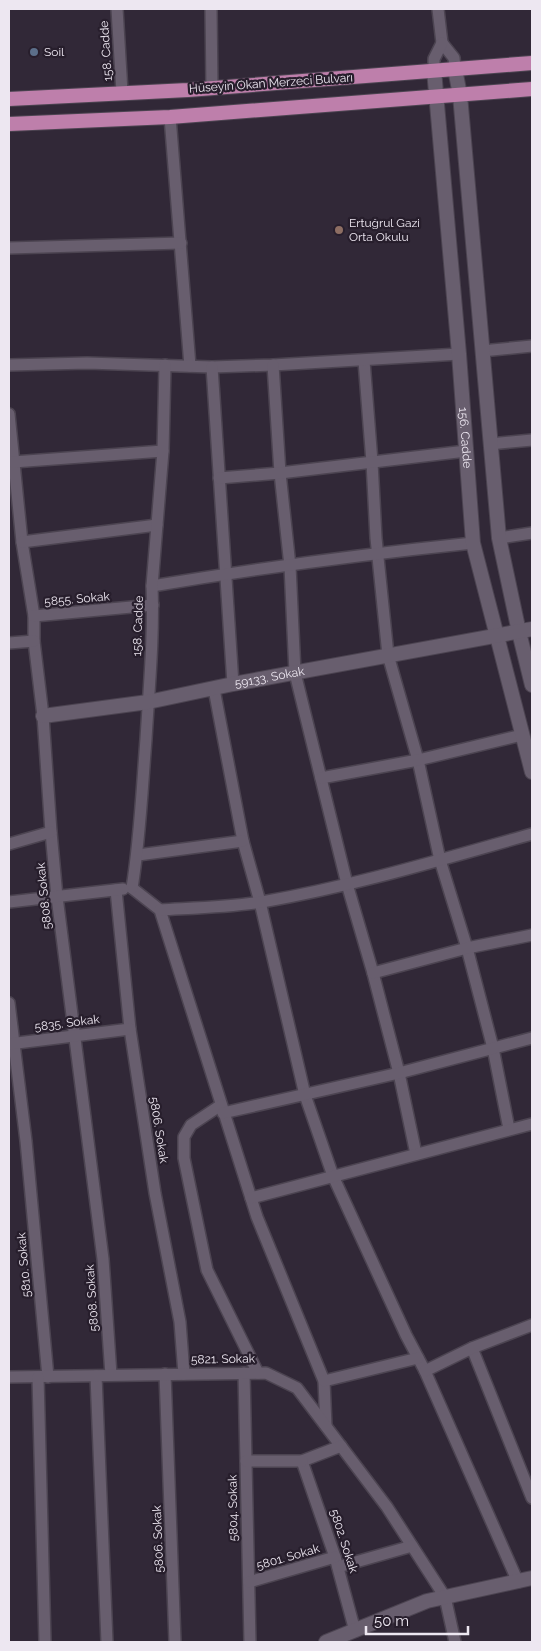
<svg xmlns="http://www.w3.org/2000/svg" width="541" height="1651" viewBox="0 0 541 1651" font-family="Raleway,sans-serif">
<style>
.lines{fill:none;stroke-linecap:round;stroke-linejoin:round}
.minor-casing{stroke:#4c4451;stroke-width:14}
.tertiary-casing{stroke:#4c4451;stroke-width:16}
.primary-casing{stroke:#4c4451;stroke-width:16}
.minor{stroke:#685e6e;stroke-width:11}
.tertiary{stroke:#685e6e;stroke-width:14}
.primary{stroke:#be7fab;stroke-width:14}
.service-dot{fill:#5c6f8a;stroke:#271e2c;stroke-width:2}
.education-dot{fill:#8d6e63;stroke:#271e2c;stroke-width:2}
.labels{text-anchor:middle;stroke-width:4.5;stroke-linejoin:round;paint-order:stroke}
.street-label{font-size:12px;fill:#ede7f1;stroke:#271e2c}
.poi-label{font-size:12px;fill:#ede7f1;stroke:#271e2c;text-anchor:start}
</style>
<rect width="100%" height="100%" fill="#312837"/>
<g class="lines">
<defs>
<g id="minor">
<path d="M117,9L122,92"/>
<path d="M211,9L212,88"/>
<path d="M438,9L442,43"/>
<path d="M442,43L454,58L455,69"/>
<path d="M434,70V59L442,43"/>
<path d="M170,117L190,366"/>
<path d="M9,248L181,243"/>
<path d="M482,351L532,346"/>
<path d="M364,361L372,462L376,538L388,655L418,760L440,860L467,948L493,1048L509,1129"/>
<path d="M9,365L87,363L212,367L273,365L459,354"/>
<path d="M273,365L280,473L290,566L295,673L347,884L373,973L399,1073L416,1154"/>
<path d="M212,367L233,684"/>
<path d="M9,414L22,542L34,616V641L43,716L51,832L57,897L103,1259L111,1375"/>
<path d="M490,444L532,440"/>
<path d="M13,462L163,451"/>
<path d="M219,478L280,473L466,451"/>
<path d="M499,538L532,533"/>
<path d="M22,542L157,525"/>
<path d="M152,586C259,568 366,554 473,543"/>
<path d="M34,616L153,605"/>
<path d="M9,643L34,641"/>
<path d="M214,689L243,841L260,902L305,1095L333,1176L406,1335L425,1371L518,1582"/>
<path d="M321,778L418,760L522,735"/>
<path d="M9,844L51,832"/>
<path d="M138,855L243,841"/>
<path d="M132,888L160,910L257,1217L324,1381L326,1426"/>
<path d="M132,888C140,839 142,789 146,739C149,688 154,637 152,586L163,451L165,365"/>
<path d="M116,890L130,1029L155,1193L180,1322L184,1374"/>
<path d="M9,902L123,889"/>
<path d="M160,910C193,908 229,907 262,902C354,886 443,859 532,834"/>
<path d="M373,973L467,948L532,935"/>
<path d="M9,1003L26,1141L48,1377"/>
<path d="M9,1044L130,1029"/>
<path d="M221,1105L191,1125L184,1137V1158L207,1270L258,1373"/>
<path d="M223,1113L399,1073L532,1038"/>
<path d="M251,1198L532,1124"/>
<path d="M472,1348L532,1498"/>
<path d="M425,1371L472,1348L532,1325"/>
<path d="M244,1373L250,1642"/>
<path d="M165,1374L175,1642"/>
<path d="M96,1376L107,1642"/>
<path d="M9,1377L266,1373L297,1388L387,1507L445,1597L455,1642"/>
<path d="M38,1377L45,1642"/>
<path d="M324,1381L418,1358"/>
<path d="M341,1446L302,1461L335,1557L355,1631"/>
<path d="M246,1461H302"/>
<path d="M338,1567L412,1546"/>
<path d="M249,1582L335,1557"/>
</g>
<g id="tertiary">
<path d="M455,69L460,95L499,538L519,632L532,685"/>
<path id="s1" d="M434,70L459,354L473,543L532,772"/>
<path id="s2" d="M43,716L148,702L233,684L532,629"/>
<path d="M326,1642L427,1601L532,1578"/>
</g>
<g id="primary">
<path d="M9,99L188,90L532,63"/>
<path d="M9,124L170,117L532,89"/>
</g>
</defs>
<use href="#minor" class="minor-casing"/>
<use href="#tertiary" class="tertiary-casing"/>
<use href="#primary" class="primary-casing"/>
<use href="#minor" class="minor"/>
<use href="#tertiary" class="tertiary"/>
<use href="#primary" class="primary"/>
</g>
<circle class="service-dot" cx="34" cy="52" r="5"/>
<circle class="education-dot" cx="339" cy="230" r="5"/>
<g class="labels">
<g class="street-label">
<text transform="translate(106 51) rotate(-94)" y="4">158. Cadde</text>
<text transform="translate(271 83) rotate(-4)" y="4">Hüseyin Okan Merzeci Bulvarı</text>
<text dy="4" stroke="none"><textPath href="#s1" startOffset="369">156. Cadde</textPath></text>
<text transform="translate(77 599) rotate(-5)" y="4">5855. Sokak</text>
<text transform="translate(138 626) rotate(-88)" y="4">158. Cadde</text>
<text dy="4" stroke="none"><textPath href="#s2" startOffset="230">59133. Sokak</textPath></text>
<text transform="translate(44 896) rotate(-96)" y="4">5808. Sokak</text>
<text transform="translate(67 1023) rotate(-7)" y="4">5835. Sokak</text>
<text transform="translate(159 1130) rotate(81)" y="4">5806. Sokak</text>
<text transform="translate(24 1265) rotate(-95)" y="4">5810. Sokak</text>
<text transform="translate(92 1298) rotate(-94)" y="4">5808. Sokak</text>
<text transform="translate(223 1359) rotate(-1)" y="4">5821. Sokak</text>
<text transform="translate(233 1508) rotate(-91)" y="4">5804. Sokak</text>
<text transform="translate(158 1539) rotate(-92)" y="4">5806. Sokak</text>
<text transform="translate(344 1541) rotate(72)" y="4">5802. Sokak</text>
<text transform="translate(288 1557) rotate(-16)" y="4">5801. Sokak</text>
</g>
<g class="poi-label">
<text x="44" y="56">Soil</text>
<text x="349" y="227">Ertuğrul Gazi<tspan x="349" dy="14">Orta Okulu</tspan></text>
</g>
</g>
<rect width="541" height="1651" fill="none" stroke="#ede7f1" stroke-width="20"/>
<path d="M366 1626v8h102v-8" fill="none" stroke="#ede7f1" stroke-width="2.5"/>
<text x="374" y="1626" font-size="15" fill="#ede7f1" stroke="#271e2c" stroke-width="4" paint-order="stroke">50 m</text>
</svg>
